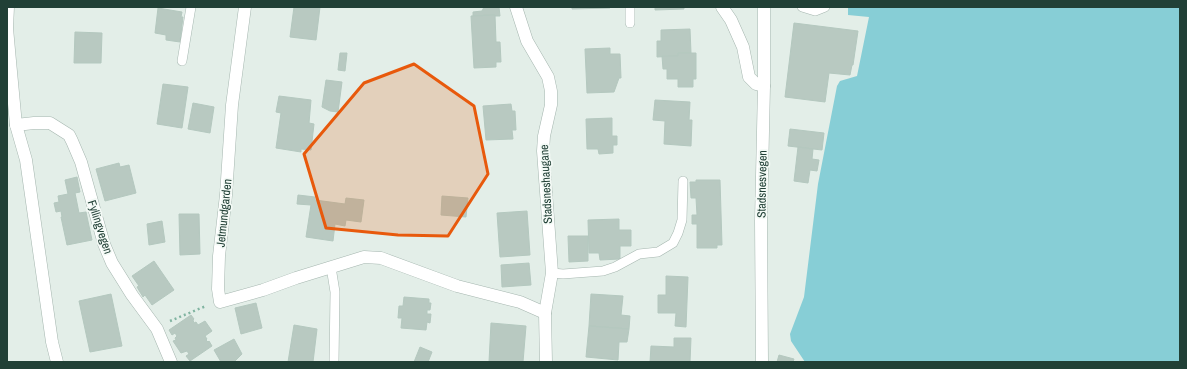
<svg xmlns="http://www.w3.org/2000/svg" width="1187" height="369" viewBox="0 0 1187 369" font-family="'Archivo Narrow',sans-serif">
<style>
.water{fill:#87ced6}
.building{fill:#b8c9c1;stroke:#b4c8bf}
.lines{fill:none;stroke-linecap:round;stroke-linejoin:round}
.service-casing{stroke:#a5b6af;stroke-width:10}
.minor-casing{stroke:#a5b6af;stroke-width:13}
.tertiary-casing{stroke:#a5b6af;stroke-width:13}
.path{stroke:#81b4a1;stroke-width:2.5;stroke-dasharray:2 3;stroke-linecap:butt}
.service{stroke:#fff;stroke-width:9}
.minor{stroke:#fff;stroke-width:12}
.tertiary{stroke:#fff;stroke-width:12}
.marked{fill:#e8590c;fill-opacity:0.2;stroke:#e8590c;stroke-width:3;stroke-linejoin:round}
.labels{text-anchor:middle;stroke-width:3.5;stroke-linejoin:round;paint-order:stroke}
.street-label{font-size:12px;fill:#214036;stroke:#f4faf6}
</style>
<rect width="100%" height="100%" fill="#e3eee8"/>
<path class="water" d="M848,7H1180V362H805L791,341L790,334L804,297L818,184L837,86L840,81L857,76L869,17L848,15Z"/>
<g class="building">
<path d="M294,7H320L316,40L290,37Z"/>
<path d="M484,7H499L500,16H495V15L473,16V12L482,11Z"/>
<path d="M572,7H610V8L572,9Z"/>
<path d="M655,7H684V9L655,10Z"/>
<path d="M158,8L182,12L181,17H183L180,42L166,40V35L155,33Z"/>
<path d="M495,15L496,42H500L501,62H496V67L474,68L471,16Z"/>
<path d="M794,23L858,31L853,65H852L850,75L829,73L825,102L785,97Z"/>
<path d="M690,29L691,53H678V56L657,57V41H661V30Z"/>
<path d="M75,32L102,33L101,63H74Z"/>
<path d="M610,48V54H620L621,78H619L614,92L587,93L585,49Z"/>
<path d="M340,53H347L345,71L338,70Z"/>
<path d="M678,53H696V79H693V87H678V79H667V69H663L662,56H678Z"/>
<path d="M326,80L342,82L338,112L330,111L322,107Z"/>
<path d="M163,84L188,87L182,128L157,124Z"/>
<path d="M279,96L311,100L309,123L314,124L311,150L301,149V152L276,148L281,113L276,112Z"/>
<path d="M655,100L690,102L689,120H692L691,146L664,144L665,121L653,120Z"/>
<path d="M193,103L214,107L210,133L188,129Z"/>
<path d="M511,104L512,111H515L516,130H512L513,139L486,140L483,106Z"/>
<path d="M612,118V136H617V145H613V153L599,154L598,149H587L586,119Z"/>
<path d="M790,129L824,133L822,150L788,146Z"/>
<path d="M798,147L813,149L812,159L819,160L817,171L810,170L808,183L794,181Z"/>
<path d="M119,163L120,167L129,165L136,193L105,201L96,169Z"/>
<path d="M77,177L80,192L75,193L79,213L86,212L92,240L67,245L61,217H62L61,211L56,212L54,203L59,202L58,196L68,194L65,180Z"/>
<path d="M696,180H720L722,245H717V248H697V224H692V215H697L696,198H691L690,182H696Z"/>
<path d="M298,195L315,197V200L345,204L346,198L364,200L361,222L346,220L345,226L335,224L333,241L306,237L311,205L297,204Z"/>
<path d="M442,196L468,198L466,217L441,215Z"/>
<path d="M527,211L530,255L500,257L497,213Z"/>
<path d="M179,214H199L200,254L180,255Z"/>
<path d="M619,219V230H631V246H620V259L600,260L599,253H589L588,220Z"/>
<path d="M162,221L165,242L149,245L147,224Z"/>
<path d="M568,236H588V261L569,262Z"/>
<path d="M154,261L174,290L152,305L145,295L143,297L137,287L139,286L132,276Z"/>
<path d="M529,263L531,285L502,287L501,265Z"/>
<path d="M666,276L688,277L686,327L675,326L676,313H658V295H666Z"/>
<path d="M111,294L122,346L90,352L79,301Z"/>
<path d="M591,294L623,296L621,315L630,316L629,329L589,326Z"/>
<path d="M404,297L429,299V303H431L430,310H427V314H431L430,323L427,322L426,330L401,328L402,318H398L399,306H403Z"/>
<path d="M256,303L262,328L241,334L235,308Z"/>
<path d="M191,315L194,319L193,320L194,323L196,322L198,325L205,321L212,331L205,336L207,339L206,340L208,342L209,341L212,346L190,361L186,356L189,354L187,351L181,353L173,341L176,340L175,338L177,336L175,333L172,335L169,330Z"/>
<path d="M491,323L526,326L523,362H489Z"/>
<path d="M294,325L317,329L313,362H288Z"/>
<path d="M589,326L629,329L627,342H619L618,360L586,357Z"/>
<path d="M674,338H691L690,362H650L651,346L674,347Z"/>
<path d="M234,339L242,354L234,362H221L214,350Z"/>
<path d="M420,347L432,352L428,362H414Z"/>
<path d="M779,355L794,359L793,362H777Z"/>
</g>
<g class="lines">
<defs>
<g id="service">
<path d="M630,7V23"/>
<path d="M802,7L815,11L825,7"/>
<path d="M182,61L191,7"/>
<path d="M331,267L335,292L334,362"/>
<path d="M552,273L563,274L603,271L615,267L639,254L658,252L673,243L678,233L682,220L683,181"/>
</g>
<g id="minor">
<path d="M245,7L232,105L226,195L219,256L218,289L220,302L263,290L296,278L364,257L381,258L457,286L520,302L545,313"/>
<path d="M516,7L527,41L548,77L551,91V105L544,136L543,151L552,273L545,313L546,362"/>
<path d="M722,7L731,20L743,47L749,77L756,84L764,86"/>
<path d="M16,125L34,123H50L69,135L72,141L81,162L104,244L112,263L132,295L157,329L171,362"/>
<path d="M762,362L761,221L764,86V7"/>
</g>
<path id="tertiary" d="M8,7L7,28L10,61L16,125L26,160L52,342L57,362"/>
</defs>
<use href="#service" class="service-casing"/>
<use href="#minor" class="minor-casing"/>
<use href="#tertiary" class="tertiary-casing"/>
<path class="path" d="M170,321L206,306"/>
<use href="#service" class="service"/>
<use href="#minor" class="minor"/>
<use href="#tertiary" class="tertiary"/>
</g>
<path class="marked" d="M414,64L474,106L488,174L448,236L398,235L326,228L304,154L364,83Z"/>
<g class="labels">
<g class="street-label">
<text transform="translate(546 184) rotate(-93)" y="4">Stadsneshaugane</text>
<text transform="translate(762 184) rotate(-89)" y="4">Stadsnesvegen</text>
<text transform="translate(224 213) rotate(-84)" y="4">Jetmundgarden</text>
<text transform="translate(100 227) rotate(72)" y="4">Fyllingvegen</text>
</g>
</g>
<rect width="1187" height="369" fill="none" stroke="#214036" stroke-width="16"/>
</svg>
